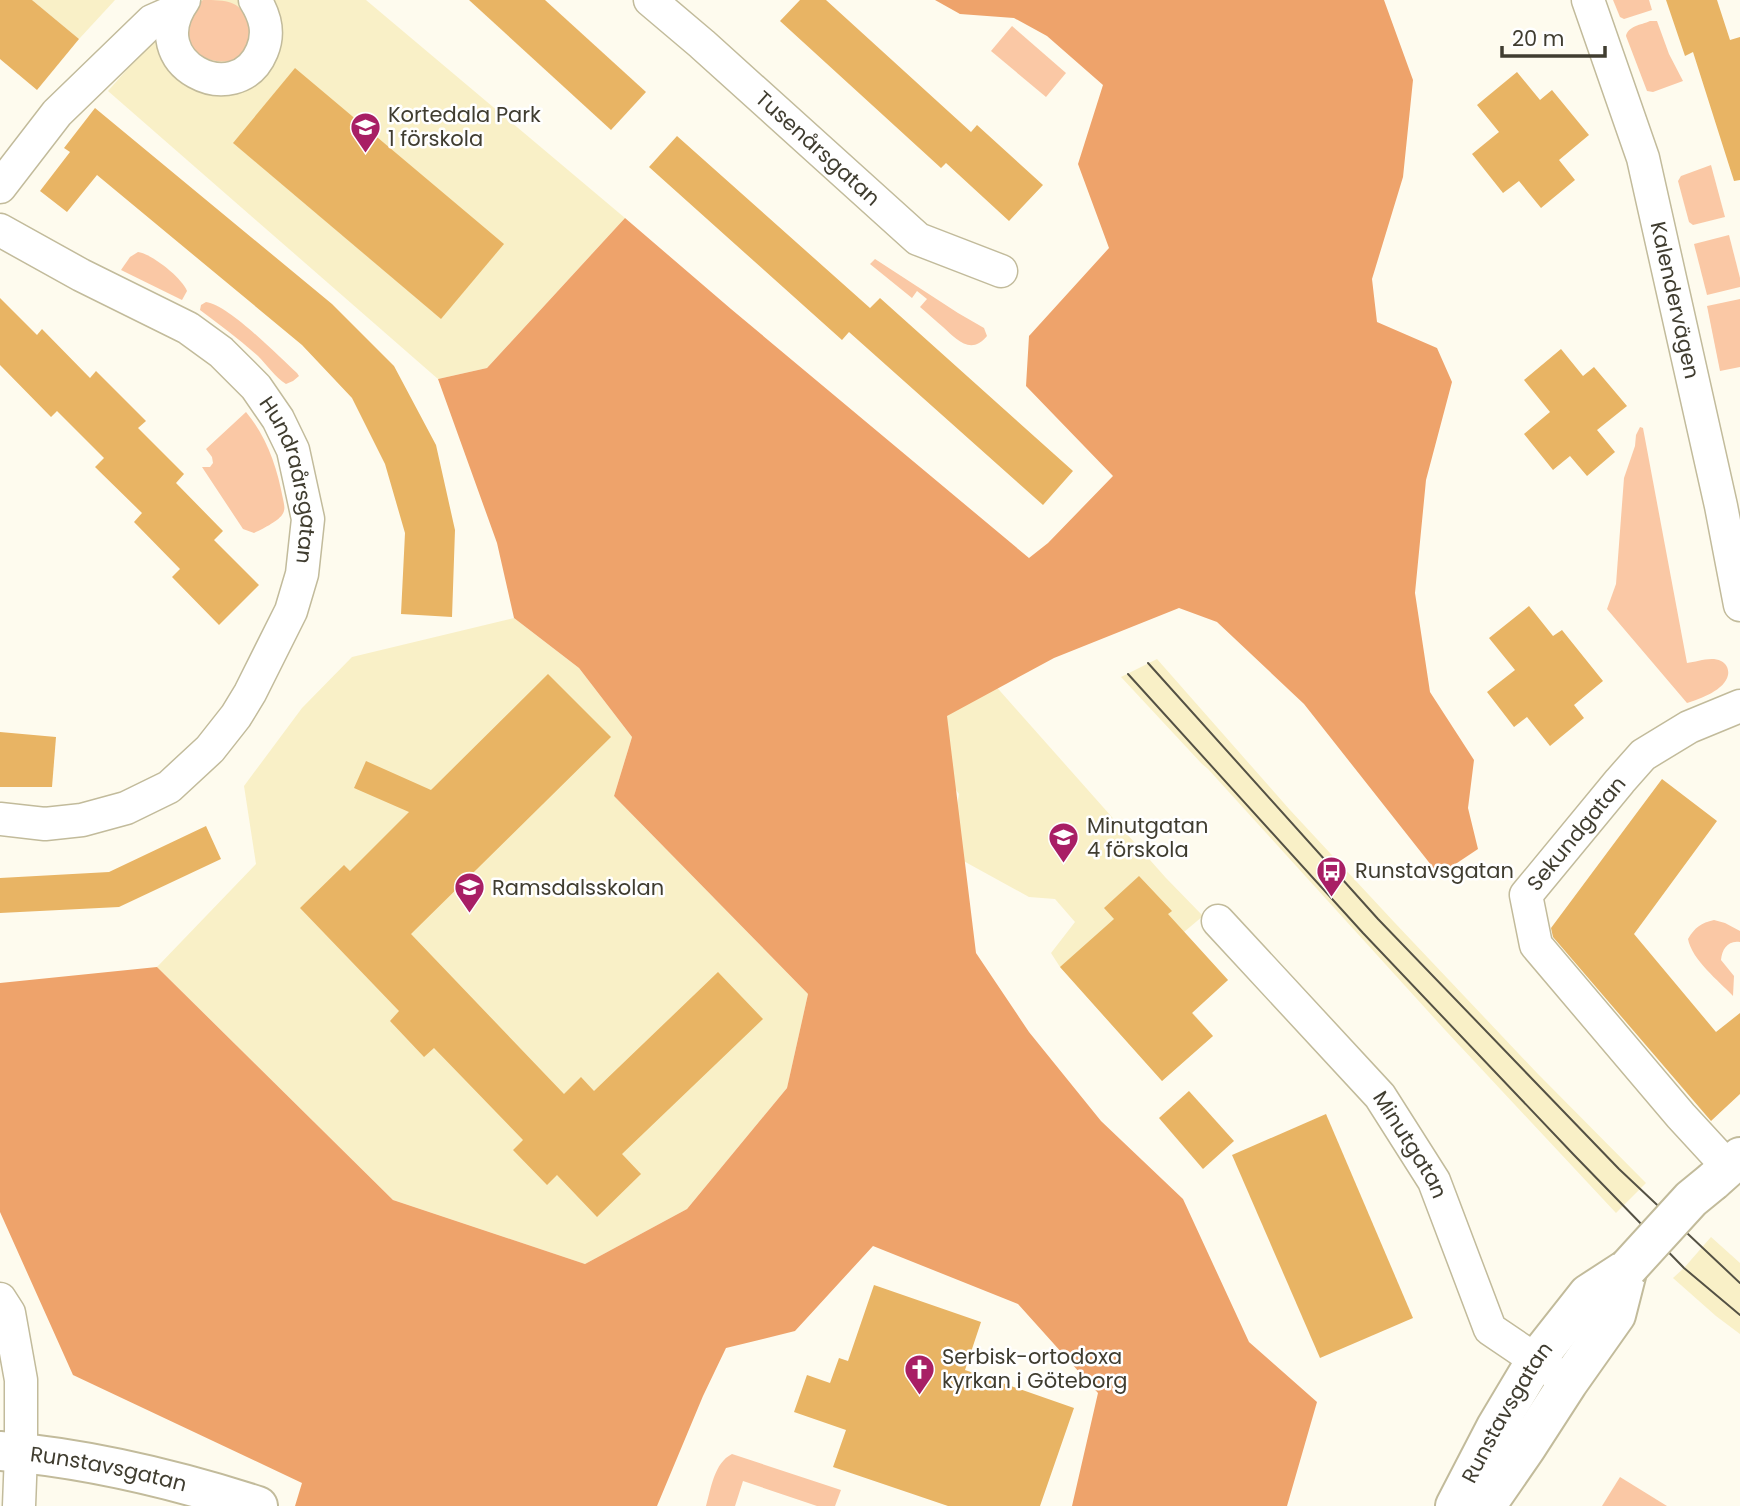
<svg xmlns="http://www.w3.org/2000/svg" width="1740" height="1506" viewBox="0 0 1740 1506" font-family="Poppins,sans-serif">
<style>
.built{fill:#f9f0c7}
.green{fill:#fac8a5}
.forest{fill:#eea36b}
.building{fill:#e8b464}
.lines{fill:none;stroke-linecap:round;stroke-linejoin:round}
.minor-casing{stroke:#c2bb9b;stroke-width:35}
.tertiary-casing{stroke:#c2bb9b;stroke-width:42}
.minor{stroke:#fff;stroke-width:32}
.tertiary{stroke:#fff;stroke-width:38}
.tram{stroke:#545144;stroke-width:2}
.tertiary-bridge-casing{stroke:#c2bb9b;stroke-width:42;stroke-linecap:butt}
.tertiary-bridge{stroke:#fff;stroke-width:38}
.labels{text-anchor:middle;stroke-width:5;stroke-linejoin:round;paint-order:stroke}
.poi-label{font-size:21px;fill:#403d30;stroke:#fff;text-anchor:start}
.street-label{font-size:21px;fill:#403d30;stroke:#fff}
</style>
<rect width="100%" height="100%" fill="#fefbee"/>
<g class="built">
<path d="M32,0H115L79,39Z"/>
<path d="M188,0H366L625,218L487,368L438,379L108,91Z"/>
<path d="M514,618L579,668L632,737L614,796L808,994L787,1088L687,1209L585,1264L393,1200L157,967L256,864L244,786L302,708L352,657Z"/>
<path d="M961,647L1166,878L1203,916L1184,932L1228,980L1192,1012L1213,1036L1162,1081L1060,967L1051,953L1075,922L1055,899L1029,897L949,853L959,794L931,756Z"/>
<path d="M1157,659L1290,810L1395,923L1537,1073L1646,1183L1616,1213L1446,1031L1208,769L1202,764L1121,677Z"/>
<path d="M1711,1237L1740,1263V1334L1716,1316L1673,1278L1684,1268Z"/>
</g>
<g class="green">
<path d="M203,0C226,0 241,0 249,24C251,30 253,35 250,41C247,47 241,54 237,60C221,64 208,60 194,53L182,20L195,6Z"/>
<path d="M1613,0H1649L1652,10L1624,19L1620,17Z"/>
<path d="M1650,21H1657L1669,54L1683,81L1653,92L1647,91L1626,36C1628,26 1641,25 1650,21Z"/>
<path d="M1012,26L1066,73L1046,97L991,51Z"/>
<path d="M1711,165L1725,217L1693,225L1689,222L1678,181L1681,176Z"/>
<path d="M1729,235L1740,278V287L1707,295L1694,244Z"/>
<path d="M138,252C152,254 182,278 187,291L182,300L121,270L130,257Z"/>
<path d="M875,259L958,313L984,328L987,336C971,356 956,339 943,327C935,320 928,314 920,307L927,299L917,291L912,298L870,264Z"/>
<path d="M1740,299V367L1720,371L1707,306Z"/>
<path d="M206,302C229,305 278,356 297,373L299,376L293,381L286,384C275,377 267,365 258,356C239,339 220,325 200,310L201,305Z"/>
<path d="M246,412C267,437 277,467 283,499C284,504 286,510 282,515C278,521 261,530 254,533L243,529L202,467H210L213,463L212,457L206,449Z"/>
<path d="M1640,427L1643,428L1687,663C1697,662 1711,656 1721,661C1727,664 1729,670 1728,675C1725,690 1700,699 1687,703L1607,609L1616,584L1624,478L1635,446L1636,435Z"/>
<path d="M1714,920L1725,923L1740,931V942C1728,940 1722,949 1721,960L1734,976L1733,996C1719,981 1692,960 1688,939C1695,927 1701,923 1714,920Z"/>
<path d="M732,1454L841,1490L835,1506H817L743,1481L735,1506H706C711,1489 714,1463 732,1454Z"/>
<path d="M1620,1477L1667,1506H1602Z"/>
</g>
<path class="forest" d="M935,0H1384L1413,80L1403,177L1372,279L1377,322L1437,348L1452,382L1426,480L1415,593L1430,692L1474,760L1468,808L1478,849L1439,875L1304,704L1217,622L1179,608L1054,658L947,716L976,953L1029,1032L1101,1121L1183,1199L1249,1342L1317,1402L1287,1506H1072L1098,1393L1018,1304L873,1246L795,1331L726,1348L703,1396L657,1506H295L302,1483L73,1375L0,1212V983L157,967L393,1200L585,1264L687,1209L787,1088L808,994L614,796L632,737L579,668L514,618L497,543L438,379L487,368L625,218L731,309L1029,558L1048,543L1113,476L1026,386L1029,336L1109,248L1078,164L1103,85L1047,36L1014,18L960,14Z"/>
<g class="building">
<path d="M0,0H32L79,39L37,90L0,59Z"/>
<path d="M469,0H545L646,92L611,130Z"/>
<path d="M800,0H826L971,132L977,125L1043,185L1009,221L946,163L941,168L780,21Z"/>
<path d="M1666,0H1717L1730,40L1740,37V180L1734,181L1693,52L1685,56Z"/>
<path d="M295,68L504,244L441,319L233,143Z"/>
<path d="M1517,72L1540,100L1552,90L1589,135L1559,160L1575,180L1541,208L1519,181L1503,193L1472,154L1499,132L1477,105Z"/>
<path d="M95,108L332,304L394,366L436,445L455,530L452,617L401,614L405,533L385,464L352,398L302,345L97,175L67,212L40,191L70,152L64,148Z"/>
<path d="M677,136L870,308L880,298L1073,471L1043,505L849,332L842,340L649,167Z"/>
<path d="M0,298L37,335L42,329L90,378L96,371L146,421L138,428L184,474L176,483L223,531L214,540L259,585L219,625L172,577L180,569L134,522L142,513L95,467L104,458L57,411L51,417L0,365Z"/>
<path d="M1561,349L1583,376L1594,367L1627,406L1597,430L1615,452L1587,476L1570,456L1553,470L1524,434L1550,412L1524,380Z"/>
<path d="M1529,606L1553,636L1562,630L1603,681L1574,705L1584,718L1550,746L1527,717L1514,727L1487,692L1515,670L1489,638Z"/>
<path d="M548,674L611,737L411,934L564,1094L581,1077L594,1091L718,972L763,1019L622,1154L641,1174L597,1217L557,1175L547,1185L513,1150L523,1140L434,1048L424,1057L390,1021L399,1011L300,908L344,865L350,871L409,812L354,788L366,761L431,790Z"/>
<path d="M0,732L56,737L52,787H0Z"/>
<path d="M1662,779L1717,821L1634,934L1716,1032L1740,1013V1094L1711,1121L1553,937L1551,928Z"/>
<path d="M206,826L221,859L119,907L0,913V878L109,872Z"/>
<path d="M1139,876L1172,911L1168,914L1228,980L1192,1013L1213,1036L1162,1081L1060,967L1114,919L1104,908Z"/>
<path d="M1189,1091L1234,1141L1203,1169L1159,1118Z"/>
<path d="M1326,1114L1413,1318L1320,1358L1232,1155Z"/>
<path d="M874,1285L981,1322L965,1370L1074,1408L1040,1506H948L833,1467L846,1430L794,1412L807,1375L830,1383L839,1358L848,1361Z"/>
</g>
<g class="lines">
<defs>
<g id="minor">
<path d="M184,0C138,64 237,112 262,51C270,32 265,16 255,0"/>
<path id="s1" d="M650,0L702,44L918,239L1001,271"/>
<path id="s2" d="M1588,0L1643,158L1721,506L1740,605"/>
<path d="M0,187L57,113L152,21L177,10"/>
<path id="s3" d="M0,230L81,275L188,328L221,352L256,387L278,419L293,450L308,519L302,574L291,611L250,693L236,716L210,749L169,787L126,808L82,820L45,824L0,819"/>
<path id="s4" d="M1218,921L1380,1096L1434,1181L1490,1329L1555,1373"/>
<path id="s5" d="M1728,1167L1681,1116L1536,945L1526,895L1620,781L1643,755L1689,727L1740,706"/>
<path d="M0,1299L9,1313L21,1380V1453L19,1506"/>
</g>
<g id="tertiary">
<path d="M1713,1181L1740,1157"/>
<path id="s6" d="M0,1451C85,1458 177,1480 258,1506"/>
<path id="s7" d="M1455,1506L1496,1427L1536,1360L1588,1294L1628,1268"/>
<path d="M1486,1506L1526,1448L1568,1383L1616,1315L1628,1268"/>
</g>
</defs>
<use href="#minor" class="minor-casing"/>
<use href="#tertiary" class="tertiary-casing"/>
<use href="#minor" class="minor"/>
<use href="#tertiary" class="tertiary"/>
<g class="tram">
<path d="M1148,663L1378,919L1619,1169L1740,1283"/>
<path d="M1128,674L1363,933L1574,1155L1684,1268L1740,1315"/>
</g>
<defs>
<path id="tertiary-bridge" d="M1628,1268L1691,1199L1713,1181"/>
</defs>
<use href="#tertiary-bridge" class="tertiary-bridge-casing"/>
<use href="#tertiary-bridge" class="tertiary-bridge"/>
</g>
<defs>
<symbol id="school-pin" viewBox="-11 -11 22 30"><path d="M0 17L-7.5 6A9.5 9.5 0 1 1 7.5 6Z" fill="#a81f65" stroke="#fff"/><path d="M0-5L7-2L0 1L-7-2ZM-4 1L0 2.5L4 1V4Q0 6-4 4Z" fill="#fff"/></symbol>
<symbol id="bus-pin" viewBox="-11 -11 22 30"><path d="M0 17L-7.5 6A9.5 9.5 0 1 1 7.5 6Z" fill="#a81f65" stroke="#fff"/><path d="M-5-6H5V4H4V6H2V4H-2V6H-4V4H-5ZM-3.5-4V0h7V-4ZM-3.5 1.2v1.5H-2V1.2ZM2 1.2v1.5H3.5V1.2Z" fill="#fff"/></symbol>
<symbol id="church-pin" viewBox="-11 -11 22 30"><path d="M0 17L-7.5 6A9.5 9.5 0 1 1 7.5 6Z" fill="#a81f65" stroke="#fff"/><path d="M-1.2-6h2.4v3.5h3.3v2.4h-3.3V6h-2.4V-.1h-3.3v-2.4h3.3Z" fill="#fff"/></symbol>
</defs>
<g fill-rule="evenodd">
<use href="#school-pin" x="348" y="110" width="35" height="47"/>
<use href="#school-pin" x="1046" y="820" width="35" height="47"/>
<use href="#bus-pin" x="1314" y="854" width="35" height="47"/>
<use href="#school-pin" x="452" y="870" width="35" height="47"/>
<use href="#church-pin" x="902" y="1352" width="35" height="47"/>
</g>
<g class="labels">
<g class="poi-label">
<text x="388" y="122">Kortedala Park<tspan x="388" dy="24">1 förskola</tspan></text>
<text x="1087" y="833">Minutgatan<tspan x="1087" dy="24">4 förskola</tspan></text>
<text x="1355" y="878">Runstavsgatan</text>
<text x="492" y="895">Ramsdalsskolan</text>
<text x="942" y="1364">Serbisk-ortodoxa<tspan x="942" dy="24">kyrkan i Göteborg</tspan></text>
</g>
<g class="street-label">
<text dy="7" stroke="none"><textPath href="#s1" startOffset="224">Tusenårsgatan</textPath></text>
<text dy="7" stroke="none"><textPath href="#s2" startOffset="313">Kalendervägen</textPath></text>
<text dy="7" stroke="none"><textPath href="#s3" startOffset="404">Hundraårsgatan</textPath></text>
<text dy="7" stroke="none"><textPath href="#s5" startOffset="424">Sekundgatan</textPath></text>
<text dy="7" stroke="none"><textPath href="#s4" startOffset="296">Minutgatan</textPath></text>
<text dy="7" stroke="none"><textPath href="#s7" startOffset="107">Runstavsgatan</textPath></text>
<text dy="7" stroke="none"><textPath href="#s6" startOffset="110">Runstavsgatan</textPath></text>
</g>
</g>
<path d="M1502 46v10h103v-10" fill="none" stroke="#403d30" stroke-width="3.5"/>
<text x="1512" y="46" font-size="21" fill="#403d30" stroke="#ffffff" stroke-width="5" paint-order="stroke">20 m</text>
</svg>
